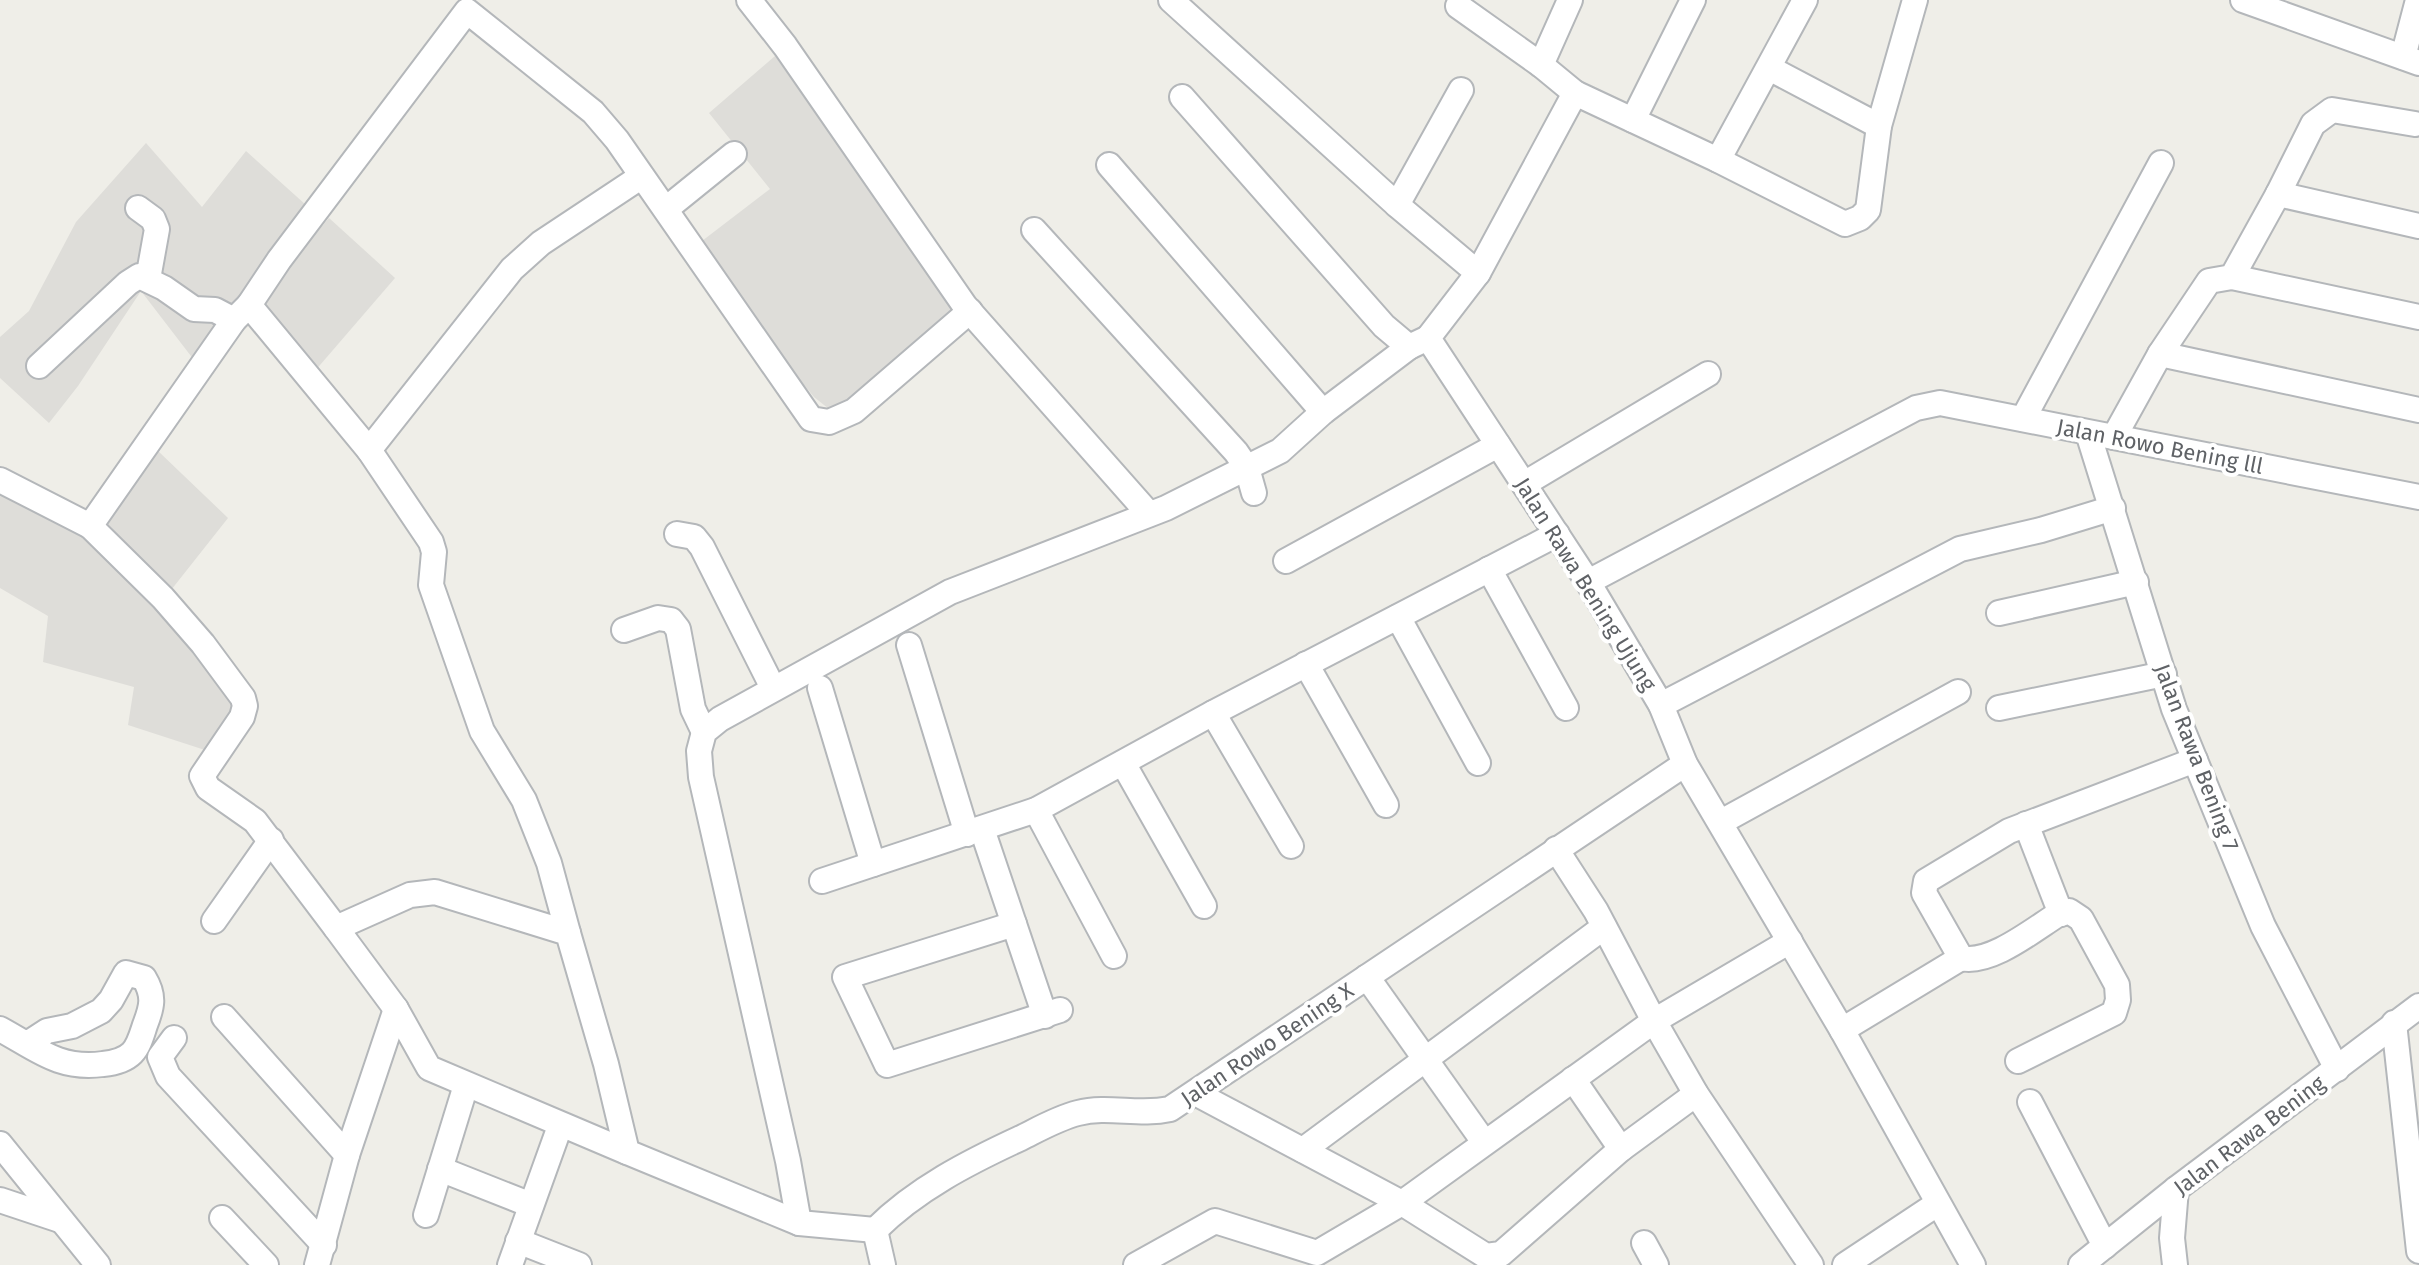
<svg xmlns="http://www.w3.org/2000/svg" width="2419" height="1265" viewBox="0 0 2419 1265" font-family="'Fira Sans',sans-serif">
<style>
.industrial{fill:#deddd9}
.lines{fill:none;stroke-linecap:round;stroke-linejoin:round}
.minor-casing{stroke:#b4b7ba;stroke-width:28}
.minor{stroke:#fff;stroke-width:24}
.labels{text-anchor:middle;stroke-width:8;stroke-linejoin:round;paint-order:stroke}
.street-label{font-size:22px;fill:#5f6266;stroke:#fff}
</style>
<rect width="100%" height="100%" fill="#efeee8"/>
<g class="industrial">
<path d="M775,56L957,313L834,413L814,397L796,375L702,241L770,189L709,113Z"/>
<path d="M146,143L202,207L246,151L306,205L194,360L141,291L78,386L49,423L0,378V337L29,311L76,222Z"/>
<path d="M329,218L395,278L314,372L259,300Z"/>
<path d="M158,451L228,518L160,604L238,700L208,751L128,725L134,687L43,662L48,616L0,588V490L102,525Z"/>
</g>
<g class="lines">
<defs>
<g id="minor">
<path d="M749,0L785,46L965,306L1149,514"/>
<path d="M1171,0L1397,205L1478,273L1428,338L1588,582L1661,705L1685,764L1842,1030L1973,1265"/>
<path d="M2243,0L2419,63"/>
<path d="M1458,6L1541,65L1575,93"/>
<path d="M2403,57L2418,0"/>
<path d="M1541,65L1570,0"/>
<path d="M1769,68L1879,126"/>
<path d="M1182,97L1384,326L1409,347"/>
<path d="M1633,120L1693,0"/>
<path d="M1718,160L1805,0"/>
<path d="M1109,165L1323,412"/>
<path d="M642,176L541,243L512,269L369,450L249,305L279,260L467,11L593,112L617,140L811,419L829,422L854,411L970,311"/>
<path d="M2278,194L2419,226"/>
<path d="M1397,205L1461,90"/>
<path d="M138,208L153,219L157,229L148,279"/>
<path d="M666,209L734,154"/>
<path d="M1034,230L1236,452L1247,468L1254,493"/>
<path d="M1478,273L1575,93L1718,160L1845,224L1860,218L1868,210L1879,126L1915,0"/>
<path d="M2232,277L2419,317"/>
<path d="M2160,354L2419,410"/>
<path d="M39,366L128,283L139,276L164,288L194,309L215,310L234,320"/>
<path d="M2023,419L2161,163"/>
<path d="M2088,433L2174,709L2263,926L2337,1069"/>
<path d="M2114,437L2160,354L2209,281L2232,277L2278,194L2313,124L2332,110L2415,124"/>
<path d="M369,450L431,542L434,552L431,585L482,731L524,800L549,863L568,933"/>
<path d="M0,480L90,526L234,320L249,305"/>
<path d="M1524,484L1708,374"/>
<path d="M90,526L163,598L203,644L243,698L245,706L242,717L202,776L208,788L255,821L336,928L410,895L435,892L568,933L606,1064L627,1152L799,1223L875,1230"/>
<path d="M677,534L694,537L702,547L773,688"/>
<path d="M1286,561L1498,445"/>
<path d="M1489,569L1566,708"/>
<path d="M1588,582L1916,408L1940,403L2419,497"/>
<path d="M1999,613L2136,582"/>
<path d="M1398,617L1478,763"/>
<path d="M624,630L658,618L671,620L678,629L693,709L704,732"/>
<path d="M909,645L967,834"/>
<path d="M1306,664L1386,805"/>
<path d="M820,688L873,864"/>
<path d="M1661,705L1960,549L2041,530L2113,508"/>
<path d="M1999,708L2164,674"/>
<path d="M1213,713L1291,846"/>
<path d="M1123,763L1204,906"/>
<path d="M1036,810L1114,956"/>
<path d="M1721,822L1958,692"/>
<path d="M2026,824L2061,914"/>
<path d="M982,829L1045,1016"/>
<path d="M1556,849L1596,911L1654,1021L1696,1094L1811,1265"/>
<path d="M822,881L1036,810L1213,713L1557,534"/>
<path d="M214,921L271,840"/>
<path d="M1014,924L845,977L887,1065L1060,1010"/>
<path d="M336,928L396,1009L429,1068L627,1152"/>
<path d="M1367,977L1484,1142"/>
<path d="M224,1017L347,1155"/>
<path d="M2394,1023L2419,1251"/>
<path d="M0,1029C37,1049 59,1070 103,1064C113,1063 125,1060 132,1053C139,1046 142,1034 145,1025C152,1007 155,996 144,978L126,973L111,1000L101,1011L72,1026L47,1031L27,1044"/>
<path d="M1842,1030L1961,958"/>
<path d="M174,1038L160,1057L168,1076L324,1245"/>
<path d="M2018,1061L2114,1013L2118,1000L2117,985L2081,919L2069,911L2057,915C2033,930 1990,965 1961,958L1924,893L1926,881L2009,831L2195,760"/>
<path d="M1573,1079L1621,1149"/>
<path d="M1197,1094L1402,1203L1486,1256L1501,1254L1621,1149L1696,1094"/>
<path d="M2030,1102L2105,1246"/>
<path d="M0,1144L98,1265"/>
<path d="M1303,1150L1604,927"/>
<path d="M440,1169L531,1205"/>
<path d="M0,1200L60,1220"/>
<path d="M426,1215L466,1085"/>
<path d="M222,1218L266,1265"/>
<path d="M799,1223L788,1161L701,777L699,751L704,732L720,719L950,592L1166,508L1280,451L1323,412L1409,347L1428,338"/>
<path d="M875,1230C916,1189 969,1162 1021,1138C1039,1129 1058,1118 1078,1113C1108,1105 1139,1116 1170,1109L1685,764"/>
<path d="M875,1230L883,1265"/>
<path d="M518,1241L579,1265"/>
<path d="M1644,1243L1656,1265"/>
<path d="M317,1265L347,1155L396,1009"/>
<path d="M510,1265L560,1126"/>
<path d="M1136,1265L1215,1221L1317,1253L1402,1203L1654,1021L1790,941"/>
<path d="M1845,1265L1937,1204"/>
<path d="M2081,1265L2176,1189L2419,1006"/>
<path d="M2175,1265L2172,1238L2176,1189"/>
</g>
</defs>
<use href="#minor" class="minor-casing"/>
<use href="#minor" class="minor"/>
</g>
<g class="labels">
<g class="street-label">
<text transform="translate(2160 446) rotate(11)" y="8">Jalan Rowo Bening lll</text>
<text transform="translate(1586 584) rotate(58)" y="8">Jalan Rawa Bening Ujung</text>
<text transform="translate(2197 757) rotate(69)" y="8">Jalan Rawa Bening 7</text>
<text transform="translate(1267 1044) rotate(-34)" y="8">Jalan Rowo Bening X</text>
<text transform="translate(2249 1135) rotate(-37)" y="8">Jalan Rawa Bening</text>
</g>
</g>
</svg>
